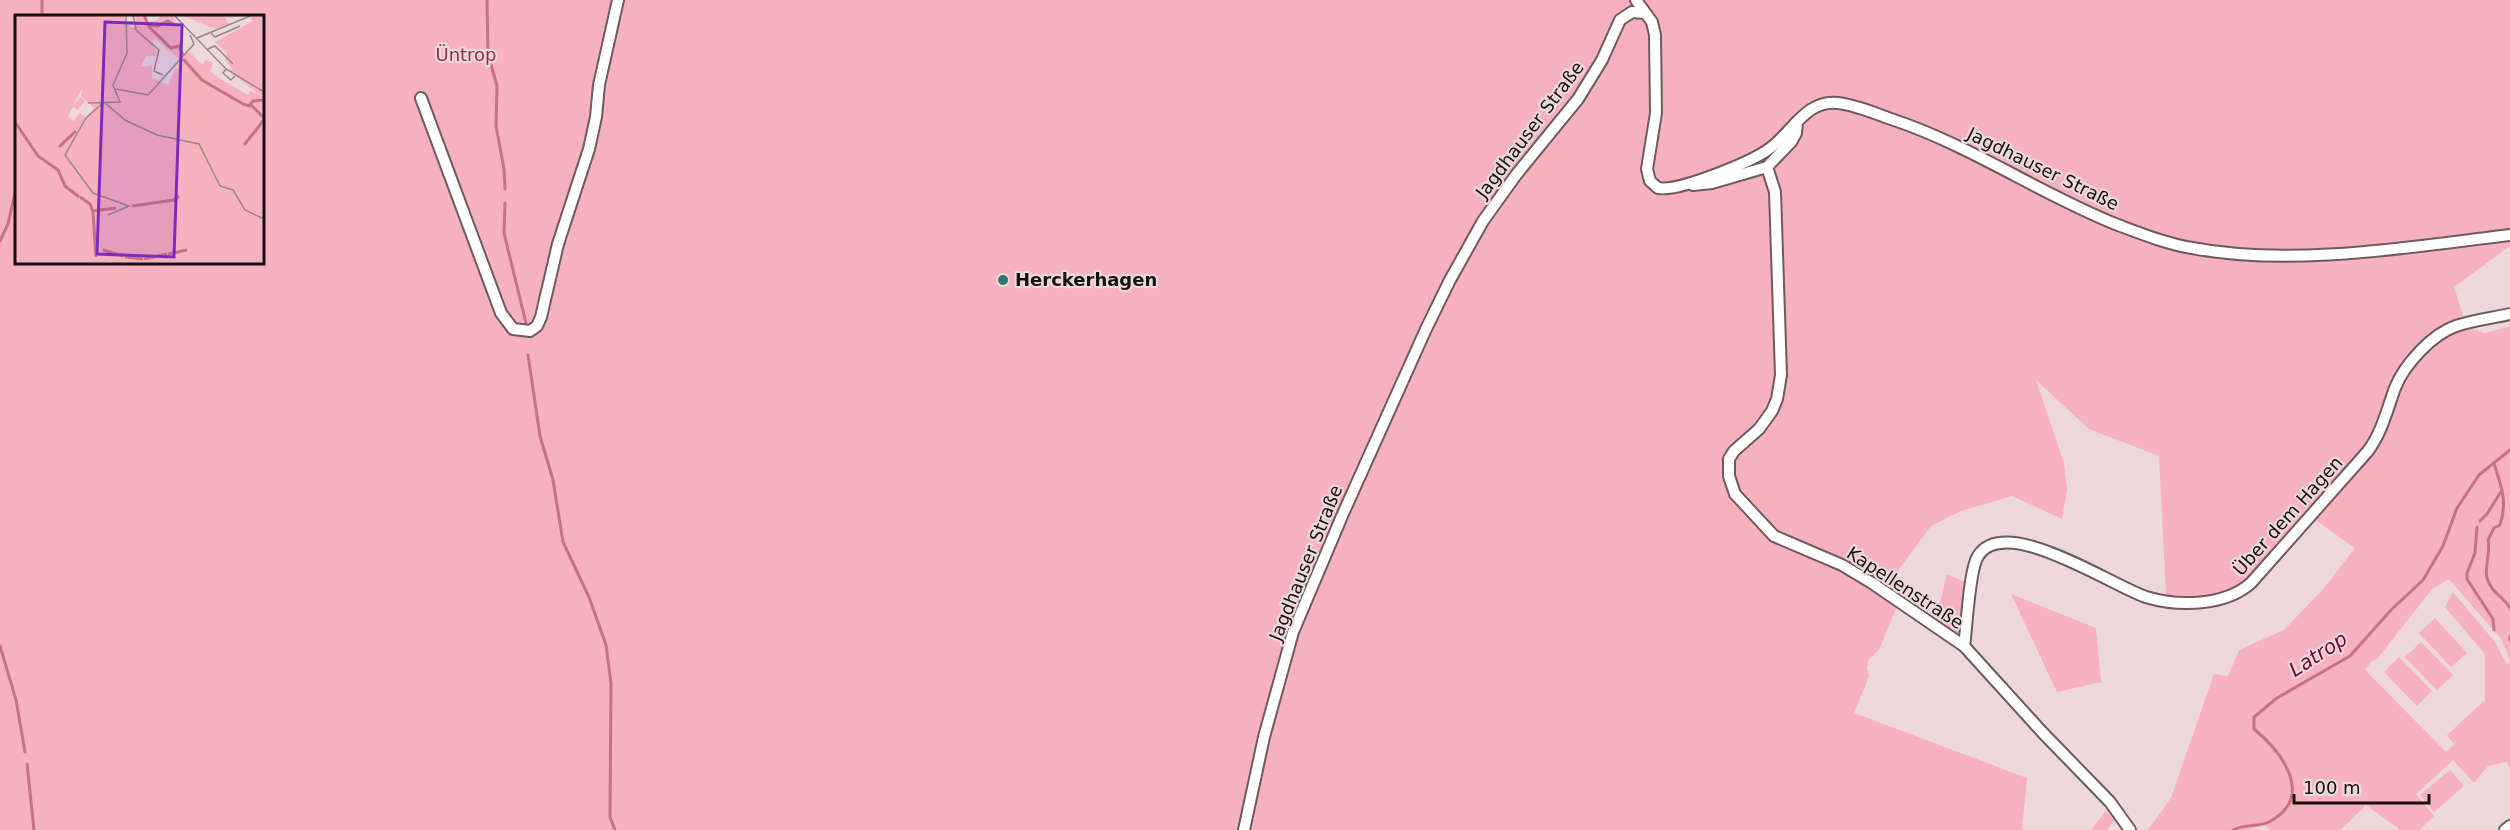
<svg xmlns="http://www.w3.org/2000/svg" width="2510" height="830" viewBox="0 0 2510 830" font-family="'DejaVu Sans',sans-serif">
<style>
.green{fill:#f8b1be;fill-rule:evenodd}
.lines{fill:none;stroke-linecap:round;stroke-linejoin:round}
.stream{stroke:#c87285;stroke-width:3}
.minor-casing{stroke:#6d5b5e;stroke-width:14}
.minor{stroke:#fff;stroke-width:10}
.poi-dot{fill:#317871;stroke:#edd8dc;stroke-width:2}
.labels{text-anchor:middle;stroke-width:4.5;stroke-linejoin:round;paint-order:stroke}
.park-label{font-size:18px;fill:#932b4b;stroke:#edd8dc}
.street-label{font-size:18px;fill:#181112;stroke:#edd8dc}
.poi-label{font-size:18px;font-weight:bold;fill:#181112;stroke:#edd8dc;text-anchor:start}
.water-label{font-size:20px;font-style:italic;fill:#740632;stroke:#edd8dc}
.inset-river{fill:none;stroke:#c87285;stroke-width:3}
.inset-road{fill:none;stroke:#98888b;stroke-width:1.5}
.view{fill:#7b2cbf;fill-opacity:0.15;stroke:#7b2cbf;stroke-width:3}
.inset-edge{fill:none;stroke:#181112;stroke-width:3}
</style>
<rect width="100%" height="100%" fill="#edd8dc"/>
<g class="green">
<path d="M0,0H2510V246L2454,287L2467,328L2485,333L2510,326V660L2501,639L2449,579L2433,588L2377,659L2371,662L2365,670L2446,752L2454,744L2447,735L2485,700V654L2445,607L2453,592L2495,642L2507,665L2510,662V768L2506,762L2488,766L2474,783L2453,760L2416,794L2434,816L2420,830H2400L2366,805L2341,830H2270L2265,825L2247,830H2148L2171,798L2214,674L2228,676L2239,650L2284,630L2324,588L2355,548L2308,515C2290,535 2251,587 2226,594C2207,600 2185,596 2166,595L2159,456L2089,429L2036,380L2064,463L2067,489L2062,519L2012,496L1961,511L1931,526L1883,591L1898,604L1879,650L1869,659L1867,667L1869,676L1854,713L2027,778L2022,830H0ZM16,16H262V262H16Z"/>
<path d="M1947,574L1969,584L1961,639L1936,620Z"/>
<path d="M2011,594L2096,628L2101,682L2057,692Z"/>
<path d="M2435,618L2467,653L2451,667L2419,633Z"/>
<path d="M2421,642L2453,675L2437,690L2405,657Z"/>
<path d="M2399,657L2432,691L2417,706L2384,672Z"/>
<path d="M2450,770L2464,786L2434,812L2420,795Z"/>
<path d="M2106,811L2114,820L2107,830H2091Z"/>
</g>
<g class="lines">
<g class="stream">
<path d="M487,0L488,54L497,86L496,126L504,169L505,189"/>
<path d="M42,15V0"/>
<path d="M505,203L504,233L526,323"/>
<path d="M0,241L8,224L16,189"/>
<path d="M528,355L540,436L553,480L563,542L589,597L606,645L611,683L610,817L615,830"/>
<path d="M2494,463C2501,487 2508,500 2500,525L2494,528L2488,540C2491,553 2484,567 2487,578C2491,593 2504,597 2510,608"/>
<path d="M2480,521L2487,514L2502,490"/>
<path d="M2477,527L2475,553L2467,573V579L2493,619L2494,630"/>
<path d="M2510,636V640"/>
<path d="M0,646L16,700L25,752"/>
<path d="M27,764L34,830"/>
<path d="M2233,830C2244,824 2258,827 2269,822C2316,797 2282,752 2254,729V717L2277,698L2350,656L2391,610L2423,580L2443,546L2457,508L2479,475L2510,450"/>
</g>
<defs>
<g id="minor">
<path d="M1636,0L1652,22L1655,35L1656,113L1647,169L1650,181L1658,188C1679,192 1751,162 1769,149C1792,133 1806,99 1838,103C1856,105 1874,113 1891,119C1970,145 2040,194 2118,225C2142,234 2167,244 2192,248C2292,267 2409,247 2510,235"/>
<path d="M421,98L501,313L513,329L530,331L537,326L541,317L558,244L589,149L596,117L599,85L618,0"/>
<path d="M1767,167L1775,192L1781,375L1777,399L1772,411L1759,429L1734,451L1729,459V476L1735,494L1774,536L1842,565L1872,583L1964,646L2043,733L2110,802L2130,830"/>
<path d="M1693,185L1712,183L1767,167L1791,142L1796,133L1797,122"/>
<path d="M1964,646C1967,626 1969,570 1978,556C2005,513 2112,586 2146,597C2179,607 2225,606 2251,583L2368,451C2382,432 2387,410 2395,388C2404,365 2432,334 2456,326C2473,320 2492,318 2510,314"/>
<path d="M1244,830L1264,737L1293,632L1342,516L1426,329L1450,280L1483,221L1516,175L1578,99L1602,60L1620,20L1632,12L1644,13"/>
<path d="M2505,830L2510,826"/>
</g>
</defs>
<use href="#minor" class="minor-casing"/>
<use href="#minor" class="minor"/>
</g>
<circle class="poi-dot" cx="1003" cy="280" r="6"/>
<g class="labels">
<g class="park-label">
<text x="466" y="61">Üntrop</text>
</g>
<g class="street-label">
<text transform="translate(1530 130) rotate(-53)" y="6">Jagdhauser Straße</text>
<text transform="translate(2043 169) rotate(26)" y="6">Jagdhauser Straße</text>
<text transform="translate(2288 516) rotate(-48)" y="6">Über dem Hagen</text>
<text transform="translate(1306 563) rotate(-68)" y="6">Jagdhauser Straße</text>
<text transform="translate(1905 588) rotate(33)" y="6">Kapellenstraße</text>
</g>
<g class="poi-label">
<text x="1015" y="286">Herckerhagen</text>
</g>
<g class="water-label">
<text transform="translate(2318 654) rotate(-33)" y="7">Latrop</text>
</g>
</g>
<g transform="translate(15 15)">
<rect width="249" height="249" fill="#edd8dc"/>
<path d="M0,0H108L117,13L120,12L121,0H130L132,7L142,5L146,0L158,1L167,19L164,23L169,40L175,37L187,50L191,45L198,48L195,56L202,62L233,80L235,76L245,80L215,57L217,53L210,45L212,38L200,27L238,6L232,0H249V249H0ZM140,24L169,48L164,47L168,51L160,54L154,70L137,63V50L125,52L131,41H144L137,28ZM67,74L66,81L79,93L71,102L65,98L59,106L53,101L58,92L63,95L70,86L66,82L58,90ZM166,0H226L227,1L211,3L212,8H217L200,14Z" fill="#f8b1be" fill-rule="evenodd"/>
<path class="inset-river" d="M129,0L134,12L156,33L164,31L168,40M133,10L143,11L153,6L158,9M168,44L187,65L228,89L234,91L238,86L249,85M235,89L249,103M0,107L23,141L43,155L50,171L64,182M229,130L249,105M44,132L61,116M65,182L75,189L78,197L81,242M117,191L159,185L164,181M77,196L101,193M88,235L108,241M153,239L172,235M110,242L128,244M129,244L152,239"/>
<path class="inset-road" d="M118,0L121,15L144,35L139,56L148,60M159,0L211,54L249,77M196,18L200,22L225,11M182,23L235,1M193,34L200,31L218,49M211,54L208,58L216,65L220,61M101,74L133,80L179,29L175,20M89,87L110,105L142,120L184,129L205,171L218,175L230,195L249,204M89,87L71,103L50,140L78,178L114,191L93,200M73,88L105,87L98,70L112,38L111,0"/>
<path class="view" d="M90,7L167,10L159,242L82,239Z"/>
<rect width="249" height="249" class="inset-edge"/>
</g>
<path d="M2294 794v9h135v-9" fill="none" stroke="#181112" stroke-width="3"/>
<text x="2303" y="794" font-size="18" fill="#181112" stroke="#edd8dc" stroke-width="4.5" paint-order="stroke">100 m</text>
</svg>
